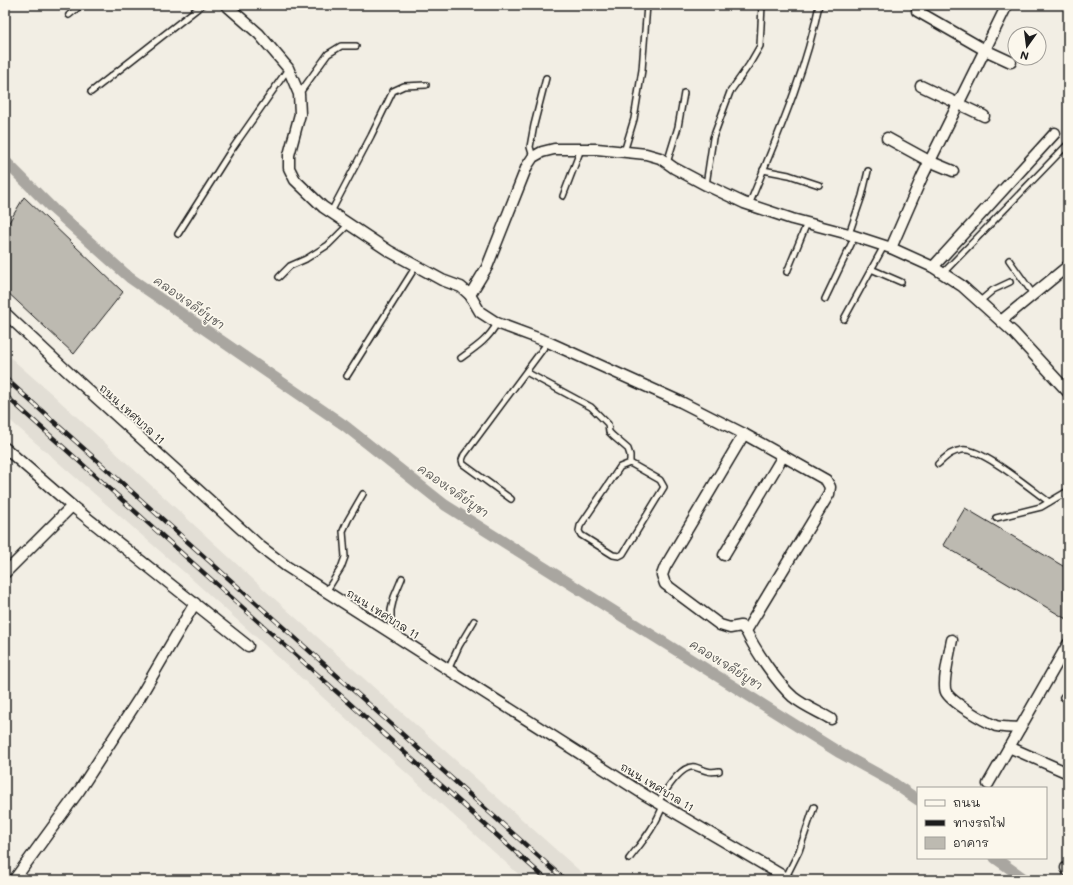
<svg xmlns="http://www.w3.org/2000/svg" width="1073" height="885" viewBox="0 0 1073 885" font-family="Mali,'Playpen Sans Thai',sans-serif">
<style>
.built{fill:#e2ded5}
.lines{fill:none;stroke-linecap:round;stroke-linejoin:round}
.canal{stroke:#a9a6a0;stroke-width:11}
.building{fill:#bdbab1;stroke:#1c1c1c}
.lane-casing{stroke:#1c1c1c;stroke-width:8}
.street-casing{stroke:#1c1c1c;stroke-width:13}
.lane{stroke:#fbf7ec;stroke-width:5}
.street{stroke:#fbf7ec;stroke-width:10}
.rail-casing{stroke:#1c1c1c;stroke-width:4.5}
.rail{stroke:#fbf7ec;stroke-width:3;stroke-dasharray:9;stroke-linecap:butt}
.labels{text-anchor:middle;stroke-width:3.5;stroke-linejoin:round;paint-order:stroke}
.street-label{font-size:11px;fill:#1c1c1c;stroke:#fbf7ec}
.water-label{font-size:12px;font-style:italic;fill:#545351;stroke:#fbf7ec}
</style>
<rect width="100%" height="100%" fill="#f2eee4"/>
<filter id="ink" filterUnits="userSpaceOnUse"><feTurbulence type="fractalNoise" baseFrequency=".025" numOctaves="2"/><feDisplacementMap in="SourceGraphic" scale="8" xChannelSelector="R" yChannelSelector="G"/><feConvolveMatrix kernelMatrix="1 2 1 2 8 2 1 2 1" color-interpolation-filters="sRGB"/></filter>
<g filter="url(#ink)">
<path class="built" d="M5,353L52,394L268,593L590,880H525L184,572L5,416Z"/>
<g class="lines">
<g class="canal">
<path d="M5,161L53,209L130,278L344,425L445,505L840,753L889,780L918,800"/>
<path d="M995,858L1026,880"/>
</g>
</g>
<g class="building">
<path d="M24,197L123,292L74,354L5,290V229Z"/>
<path d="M965,508L1068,569V616L1066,619L943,545Z"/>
</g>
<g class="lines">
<defs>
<g id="lane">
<path d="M69,15L81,5"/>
<path d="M91,92L202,5"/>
<path d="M299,94L328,54L341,46H356"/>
<path d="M624,152L634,119L642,70L647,5"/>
<path d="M533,157L530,147L534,125L546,78"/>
<path d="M667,163L678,127L684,93"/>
<path d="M763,170L789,175L819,185"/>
<path d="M706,185L713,138L730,92L749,65L760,46L762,5"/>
<path d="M563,196L581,149"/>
<path d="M749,205C776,139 805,75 819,5"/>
<path d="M331,212L371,136L393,91L404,86L426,85"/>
<path d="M178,234L230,152L288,69"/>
<path d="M849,234L862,196L868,171"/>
<path d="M1009,260L1033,294"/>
<path d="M871,269L901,282"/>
<path d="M787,272L807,223"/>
<path d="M943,273L1068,144"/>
<path d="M279,277L290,266L306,259L328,245L349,224"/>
<path d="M825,299L855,236"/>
<path d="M979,302L993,290L1010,282"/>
<path d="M844,319L884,246"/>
<path d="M461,358C475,348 489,339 497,323"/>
<path d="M526,372L591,407L608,424L609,432L613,436L628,449L630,455V463L620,467L580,526L579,531L581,535L613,555L619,556L623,554L664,487L660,480L630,463"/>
<path d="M347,376L416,266"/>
<path d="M938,464C945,458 951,451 962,450C981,447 1032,490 1049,502"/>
<path d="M511,499L463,464L462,460L464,455L548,342"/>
<path d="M996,518L1041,507L1068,491"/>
<path d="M326,592L341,568L345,557L343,531L348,520L363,494"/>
<path d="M391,633V610L394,597L402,578"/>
<path d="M448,670L459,646L474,621"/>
<path d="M1063,697L1068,700"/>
<path d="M658,802C665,792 681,764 695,767C705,770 707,773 719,771"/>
<path d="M629,859C642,842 656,826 663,805"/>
<path d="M786,877L799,851L814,807"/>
</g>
<g id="street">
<path d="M226,5L259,34L288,68L299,94L300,114L289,155V168L295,180L323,207L389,251L442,280L461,287L470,295L487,267L527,166L533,157L542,152L554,149H597L646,154L660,158L674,168L706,185L744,203L792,219L845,233L891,248L933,267L962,286L1013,332L1068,392"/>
<path d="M917,11L985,50L1011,62"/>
<path d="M921,86L984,116"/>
<path d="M887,138L929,161L953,171"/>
<path d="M891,248L922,177L1007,5"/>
<path d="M933,267L1055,133"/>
<path d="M470,295L480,312L497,323L548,342L681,402L744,434L826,480L830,487L829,494L746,631C755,650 778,684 793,697C804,706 819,712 831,719"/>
<path d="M5,313L68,372L261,547L286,566L645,795L790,880"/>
<path d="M1001,321L1068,266"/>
<path d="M744,434L665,567L662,575L665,584L720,625L730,628L741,626L746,631"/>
<path d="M5,448L72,506L248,646"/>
<path d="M724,555L783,456"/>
<path d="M5,573L72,506"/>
<path d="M952,640C950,650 942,684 946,692C951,702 984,721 996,726C1004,728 1013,727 1020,728"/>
<path d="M1009,747L1068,773"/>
<path d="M988,784L1068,644"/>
<path d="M1066,868L1068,871"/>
<path d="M14,880L79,791L140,697L195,603"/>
</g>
</defs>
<use href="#lane" class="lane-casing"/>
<use href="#street" class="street-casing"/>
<use href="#lane" class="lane"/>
<use href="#street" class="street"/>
<defs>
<g id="rail">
<path d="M5,378L565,880"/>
<path d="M5,395L547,880"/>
</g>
</defs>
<use href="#rail" class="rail-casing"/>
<use href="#rail" class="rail"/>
</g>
</g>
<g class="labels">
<g class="street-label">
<text transform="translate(132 414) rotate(42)" y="4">ถนน เทศบาล 11</text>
<text transform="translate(383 614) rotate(32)" y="4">ถนน เทศบาล 11</text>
<text transform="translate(657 787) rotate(31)" y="4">ถนน เทศบาล 11</text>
</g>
<g class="water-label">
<text transform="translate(189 303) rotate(35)" y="4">คลองเจดีย์บูชา</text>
<text transform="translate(453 491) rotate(35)" y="4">คลองเจดีย์บูชา</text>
<text transform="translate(726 665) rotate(32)" y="4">คลองเจดีย์บูชา</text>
</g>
</g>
<rect width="1073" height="885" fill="none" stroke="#fbf7ec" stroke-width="20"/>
<rect x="10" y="10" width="1053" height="865" fill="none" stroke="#1c1c1c" stroke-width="1.5" filter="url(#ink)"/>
<rect x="917" y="787" width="130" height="72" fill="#fbf7ec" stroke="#a29f99"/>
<rect x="925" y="800" width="20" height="6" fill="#fbf7ec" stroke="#a29f99"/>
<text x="953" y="807" font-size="12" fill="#1c1c1c">ถนน</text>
<rect x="925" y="820" width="20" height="6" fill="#1c1c1c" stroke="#a29f99"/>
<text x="953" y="827" font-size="12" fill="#1c1c1c">ทางรถไฟ</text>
<rect x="925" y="837" width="20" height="12" fill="#bdbab1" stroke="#a29f99"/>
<text x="953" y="847" font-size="12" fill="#1c1c1c">อาคาร</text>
<g transform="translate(1027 46) rotate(194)"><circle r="19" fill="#fbf7ec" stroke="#a29f99"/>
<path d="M0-3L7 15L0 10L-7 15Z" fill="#1c1c1c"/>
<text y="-6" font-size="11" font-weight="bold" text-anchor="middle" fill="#1c1c1c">N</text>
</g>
</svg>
